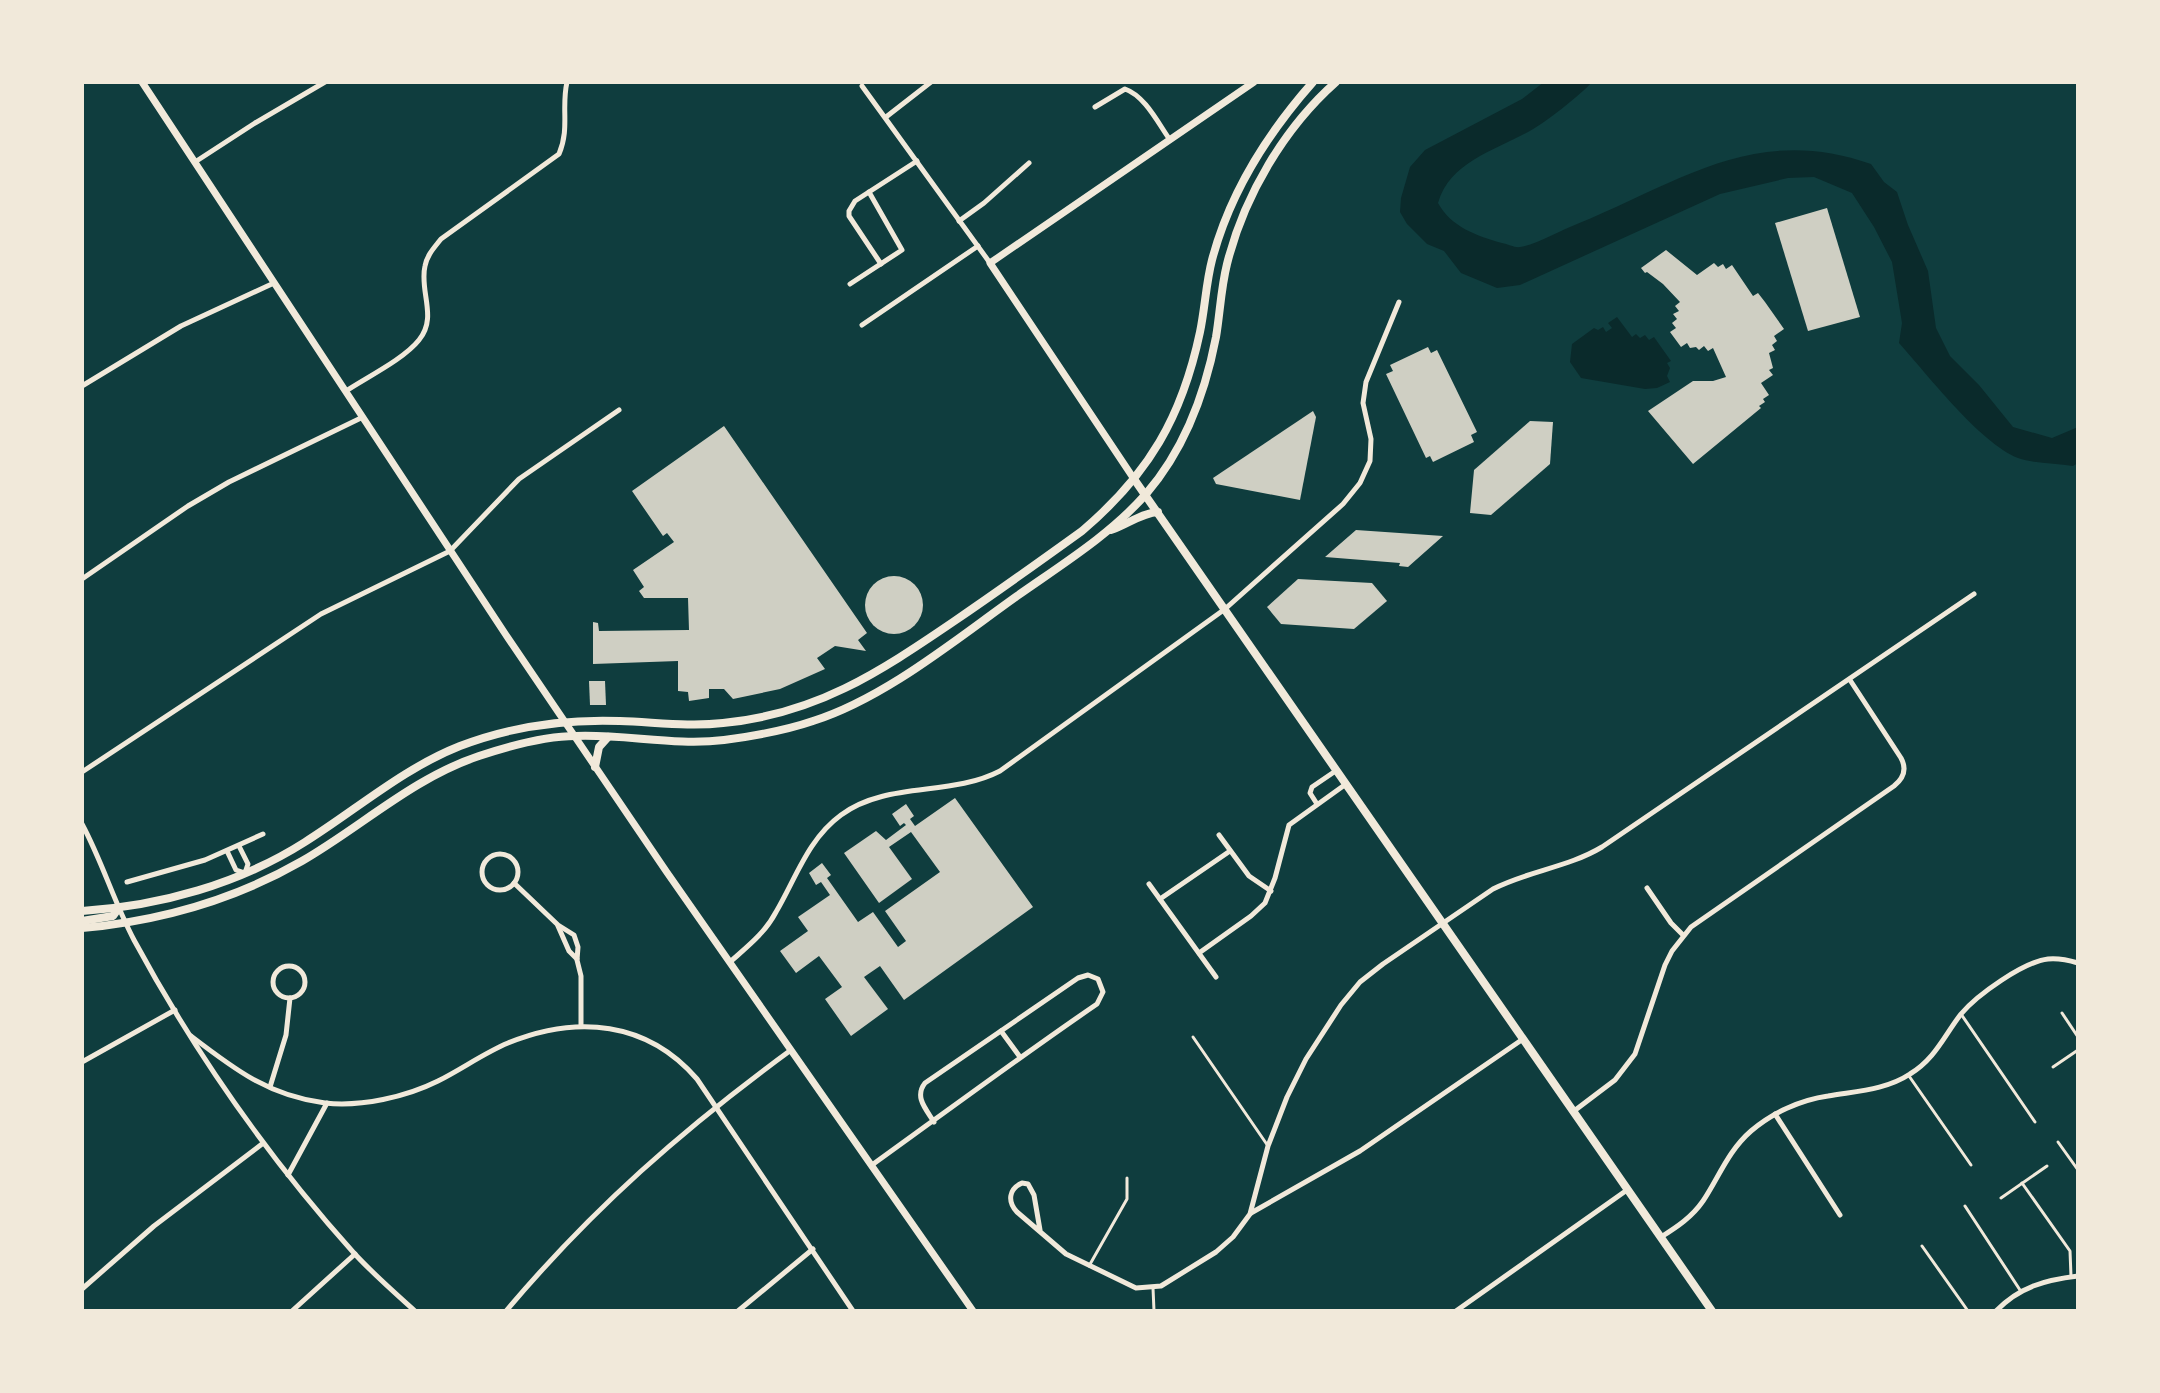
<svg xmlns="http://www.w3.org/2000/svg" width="2160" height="1393" viewBox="0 0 2160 1393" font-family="'Archivo Narrow',sans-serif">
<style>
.water{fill:#0a2a2b}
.building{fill:#cfcfc3}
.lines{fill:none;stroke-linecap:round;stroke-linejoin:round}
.service{stroke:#f1e9da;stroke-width:3}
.minor{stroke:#f1e9da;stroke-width:5}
.tertiary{stroke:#f1e9da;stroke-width:7}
.secondary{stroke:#f1e9da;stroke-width:8}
</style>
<rect width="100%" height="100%" fill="#0f3d3e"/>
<g class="water">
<path d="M1544,82H1592C1583,93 1541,126 1528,132C1494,151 1450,162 1438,203C1451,227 1477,236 1502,243C1508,244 1515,248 1520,247C1536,245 1561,230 1577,224C1679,182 1756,123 1871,164L1884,182L1897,192L1908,225L1928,271L1936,328L1950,356L1979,385L2013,427L2052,438L2078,427V463L2073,466C2056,463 2035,464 2018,458C1980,443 1927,374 1899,343L1902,323L1892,262L1874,227L1852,193L1814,177L1788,178L1720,194L1520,285L1497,288L1461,273L1444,251L1427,244L1407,224L1400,212L1401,198L1410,167L1425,150L1522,99Z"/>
<path d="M1617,317L1632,337L1636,334L1640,338L1645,335L1649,340L1654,337L1671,361L1667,363L1670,368L1667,376L1670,382L1657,388L1645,389L1581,378L1570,362L1572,344L1594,328L1598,330L1603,327L1606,332L1612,328L1608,323Z"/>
</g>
<g class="building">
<path d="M1827,208L1860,317L1808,331L1775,223Z"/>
<path d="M1666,250L1697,275L1714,263L1718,267L1723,264L1726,269L1732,265L1753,296L1758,293L1765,302L1784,329L1774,336L1777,341L1772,345L1775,350L1769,353L1773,368L1769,370L1773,375L1761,383L1769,395L1763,399L1765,402L1759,406L1761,408L1693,464L1648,411L1693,381H1713L1726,377L1713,348L1708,351L1704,346L1699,350L1696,347L1690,348L1687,343L1681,347L1670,332L1676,328L1672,323L1677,319L1673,314L1679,311L1675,306L1680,302L1663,284L1647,272L1645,273L1641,268Z"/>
<path d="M1428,347L1431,353L1437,350L1477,432L1471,435L1474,442L1433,462L1430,456L1426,458L1386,374L1393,371L1390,365Z"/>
<path d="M1313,411L1316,417L1300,500L1216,484L1213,478Z"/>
<path d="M1530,421L1553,422L1550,464L1491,515L1470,513L1474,470Z"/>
<path d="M724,426L867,633L858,640L866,651L835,646L817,658L825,669L780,689L733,699L724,689H709V698L689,701L688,692L678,691V661L593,664V622L598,623L599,631L689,630L688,598H644L639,591L644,587L633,570L674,542L667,533L663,536L632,491Z"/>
<path d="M1356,530L1443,536L1408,567L1399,566L1400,563L1325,557Z"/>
<circle cx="894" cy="605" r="29"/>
<path d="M1298,579L1372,583L1387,601L1354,629L1281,624L1267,607Z"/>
<path d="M589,681H605L606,705H590Z"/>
<path d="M955,798L1033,907L904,1000L880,966L864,977L888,1009L851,1036L825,999L842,987L819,956L796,973L780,951L808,931L798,917L830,895L821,882L816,885L809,873L822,863L831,875L827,878L858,922L873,912L898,947L906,941L885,911L940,872L911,832L889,847L912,879L879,903L844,853L876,831L886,840L906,825L904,823L900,826L892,814L906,804L914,816L910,819L915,826Z"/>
</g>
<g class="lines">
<g class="service">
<path d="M2062,1013L2078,1037"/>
<path d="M1961,1014L2035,1122"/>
<path d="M1193,1037L1268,1146"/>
<path d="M2053,1067L2078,1050"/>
<path d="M1909,1076L1971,1165"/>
<path d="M2058,1142L2078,1170"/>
<path d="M2022,1183L2070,1251L2071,1276"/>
<path d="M2001,1198L2047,1166"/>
<path d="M1965,1206L2020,1290"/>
<path d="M1922,1246L1968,1311"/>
<path d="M1089,1266L1127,1199V1178"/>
<path d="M1153,1288L1154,1311"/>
</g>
<g class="minor">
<path d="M862,86L990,263"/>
<path d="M1095,107L1125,89C1145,96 1158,123 1170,140"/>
<path d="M886,117L931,82"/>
<path d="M195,162L255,123L325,82"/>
<path d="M959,221L984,203L1029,163"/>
<path d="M881,264L849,216V211L855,201L917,161"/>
<path d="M850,284L902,250L869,192"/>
<path d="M862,325L978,246"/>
<path d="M82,386L181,326L274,283"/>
<path d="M346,391C367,377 404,359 419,340C438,317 419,291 425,266C427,255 434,248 441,239L559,154C570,128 561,108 567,82"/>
<path d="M82,579L188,506L229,482L363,417"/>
<path d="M82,772L321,614L450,551L519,479L619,410"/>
<path d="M1317,804L1310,793L1312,787L1337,770"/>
<path d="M82,824C102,861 114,902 134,940C195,1053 268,1157 353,1252C372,1273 394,1292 415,1311"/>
<path d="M1219,835L1249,876L1271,891"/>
<path d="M227,851L236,870L245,873L248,864L239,846"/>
<circle cx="500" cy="872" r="18"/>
<path d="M127,882L205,860L263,834"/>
<path d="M514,883L558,925L574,935L578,947L577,960L581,976V1026"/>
<path d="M1149,884L1216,977"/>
<path d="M1647,888L1671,923L1683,935"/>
<path d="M1160,899L1230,851"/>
<path d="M558,926L569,951L577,959"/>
<path d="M1199,953L1251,916L1265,903L1275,878L1289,825L1346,784"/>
<path d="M730,962C748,946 765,933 776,912C796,878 808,839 841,815C887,781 950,797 1000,771L1225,609L1343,504L1360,483L1370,461L1371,439L1363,403L1366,382L1399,302"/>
<circle cx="289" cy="982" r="16"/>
<path d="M1001,1031L1020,1057"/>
<path d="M191,1036C234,1069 269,1096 325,1103C361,1107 406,1097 438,1081C462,1069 484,1053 508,1043C577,1015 647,1021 697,1079L853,1311"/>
<path d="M82,1062L175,1010"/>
<path d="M270,1087L286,1035L290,998"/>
<path d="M1574,1111L1615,1080L1635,1054L1665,965L1672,951L1691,927L1894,786C1904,778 1907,769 1901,758L1850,680"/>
<path d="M1775,1114L1840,1215"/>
<path d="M872,1165C947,1111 1021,1056 1097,1004L1103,992L1098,979L1088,975L1078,978L925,1083C914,1097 926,1109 934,1122"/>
<path d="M288,1175L327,1103"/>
<path d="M1251,1213L1360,1151L1523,1039"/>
<path d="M1040,1230L1034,1195L1028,1184L1022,1183C1009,1189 1007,1201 1017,1212L1066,1254L1136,1288L1161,1286L1216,1252L1233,1237L1250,1214L1268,1146L1287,1097L1306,1059L1341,1005L1360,982L1383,964L1493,889C1528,871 1569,867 1602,847L1974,594"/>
<path d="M1661,1237C1677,1227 1692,1217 1703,1201C1719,1177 1728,1151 1751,1131C1772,1113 1800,1100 1828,1096C1856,1091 1886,1090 1910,1074C1935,1059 1944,1036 1961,1014C1977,995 2023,962 2048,959C2058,958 2068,960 2078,963"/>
<path d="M82,1289L154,1226L262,1144"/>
<path d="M292,1311L355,1254"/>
<path d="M506,1311C593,1208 683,1129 791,1050"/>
<path d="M738,1311L813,1249"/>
<path d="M1456,1311L1627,1190"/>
<path d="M1996,1311C2019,1287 2045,1280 2078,1276"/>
</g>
<g class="tertiary">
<path d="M142,82L508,638L666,871L973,1311"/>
<path d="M1134,479L990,263L1254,82"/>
</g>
<g class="secondary">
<path d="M1134,479L1712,1311"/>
<path d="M1111,530C1127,525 1141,513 1158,512"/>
<path d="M595,767L599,747L608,737"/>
<path d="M82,911C160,906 239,884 305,842C356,810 404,768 460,746C512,726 565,719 620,721C654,722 689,727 723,723C816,714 878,673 953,622C997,592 1039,562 1082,531C1149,474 1182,417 1200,332C1205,308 1206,283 1212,260C1230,192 1267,134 1313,82"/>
<path d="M82,921L113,916L118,909"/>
<path d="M82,928C159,921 234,900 302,861C361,827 413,778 479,756C509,746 544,736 576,736C625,734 675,746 724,740C754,736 784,731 813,721C885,698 955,640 1017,596C1061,565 1110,535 1146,494C1184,450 1205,394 1216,337C1220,313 1221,288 1227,264C1244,196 1284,128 1336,82"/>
</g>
</g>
<rect width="2160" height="1393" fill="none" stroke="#f1e9da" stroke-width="168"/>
</svg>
